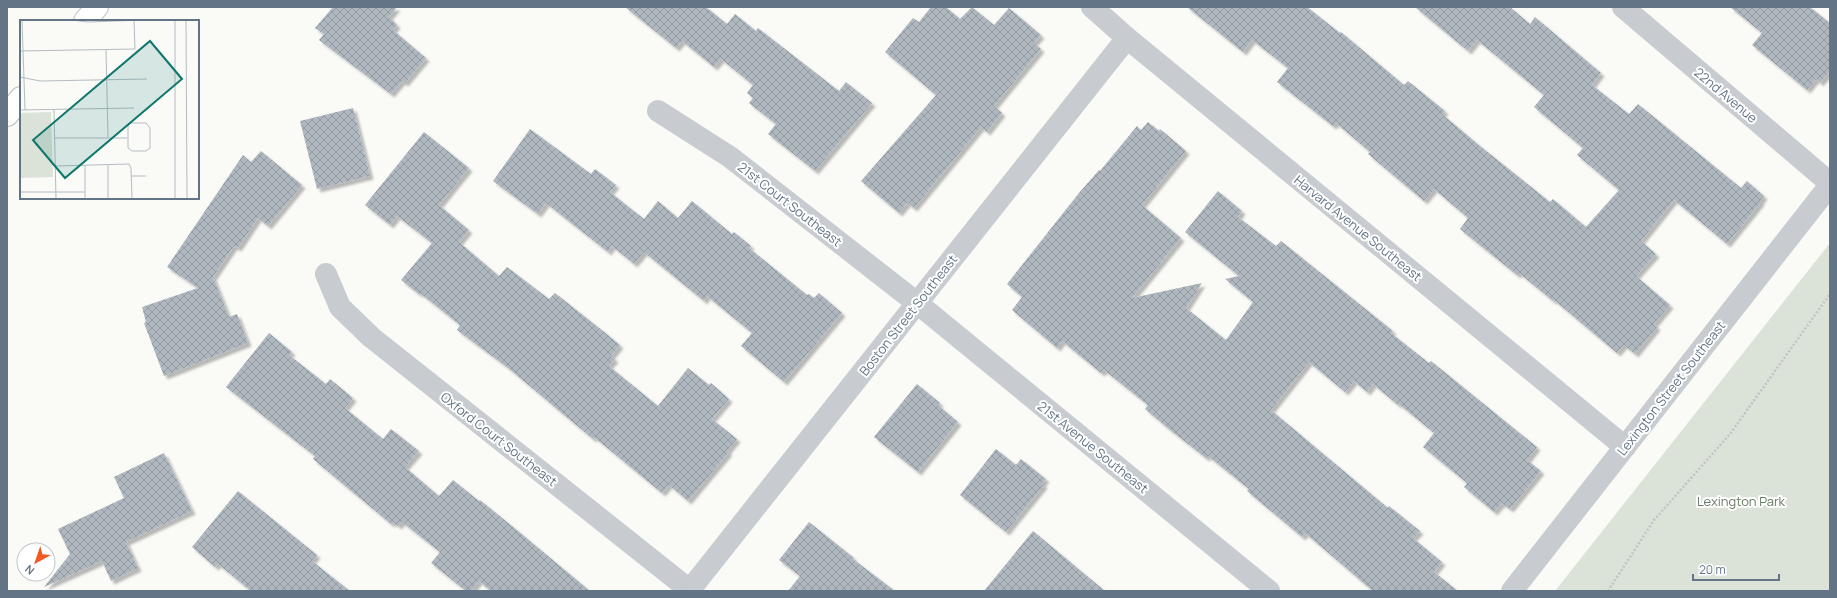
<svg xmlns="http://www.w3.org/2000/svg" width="1837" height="598" viewBox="0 0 1837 598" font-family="Manrope,sans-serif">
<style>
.green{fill:#dbe2d8}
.building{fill:url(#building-cross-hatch);filter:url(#shadow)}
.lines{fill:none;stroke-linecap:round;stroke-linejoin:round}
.highway-casing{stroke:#babec1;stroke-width:24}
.path{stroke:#c1c4c6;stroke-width:2.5;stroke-dasharray:2 2;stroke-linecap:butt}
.minor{stroke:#c8ccd0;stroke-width:22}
.highway{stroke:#fff;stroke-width:22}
.labels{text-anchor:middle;stroke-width:4;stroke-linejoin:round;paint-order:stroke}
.street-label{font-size:13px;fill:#627485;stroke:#fff}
.park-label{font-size:13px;fill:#667c62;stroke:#fff}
.inset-road{fill:none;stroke:#b4bcc2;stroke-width:1}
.view{fill:#0f766e;fill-opacity:0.15;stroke:#0f766e;stroke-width:2}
.inset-edge{fill:none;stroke:#627485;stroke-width:2}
</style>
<defs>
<pattern id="building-cross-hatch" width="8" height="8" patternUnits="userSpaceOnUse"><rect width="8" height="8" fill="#b0b8bf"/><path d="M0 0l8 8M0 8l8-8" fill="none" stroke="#939aa1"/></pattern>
<filter id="shadow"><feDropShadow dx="3.5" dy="3.5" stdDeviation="1" flood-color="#0004"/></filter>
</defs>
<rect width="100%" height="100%" fill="#fafaf7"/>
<path class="green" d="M1830,243V591H1555Z"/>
<g class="building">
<path d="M333,7H397L389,17L397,25L393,30L426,58L405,83L402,81L391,94L319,40L324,34L315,28Z"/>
<path d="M625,7H706L727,24L735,14L756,31L758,28L839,91L846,82L872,103L815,171L768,134L776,124L749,103L753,98L747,93L753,85L721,59L714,67L682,41L676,48Z"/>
<path d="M931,7H946L960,19L972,7L994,25L1009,8L1041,35L1034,43L1041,49L994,106L1002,113L987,132L981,127L914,208L907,203L899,213L861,181L936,95L885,52L913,18L919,22Z"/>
<path d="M1187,7H1307L1340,33L1341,32L1404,85L1408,81L1445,111L1442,114L1480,146L1550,202L1553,199L1586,227L1619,190L1577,155L1583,148L1534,107L1544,95L1477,40L1468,51L1415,7H1510L1530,24L1535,17L1601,73L1592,85L1629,114L1638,104L1741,188L1747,181L1764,196L1760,201L1761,202L1727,244L1674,200L1641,241L1656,254L1636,276L1670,305L1654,324L1657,327L1635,354L1624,345L1617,353L1554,300L1553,301L1519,273L1517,275L1460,229L1468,218L1434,189L1424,201L1368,154L1370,152L1336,123L1333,126L1277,82L1288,68L1252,40L1243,52Z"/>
<path d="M1730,7H1810L1830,23V71L1820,83L1816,79L1807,90L1752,45L1762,33Z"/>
<path d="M353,108L370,176L317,189L300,121Z"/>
<path d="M1148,122L1159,131L1160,129L1186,151L1142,205L1181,238L1132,298L1202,283L1186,308L1226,340L1253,302L1225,279L1239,276L1185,232L1218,191L1242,211L1238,217L1276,246L1281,241L1393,331L1391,333L1429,363L1431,361L1537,447L1527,460L1541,471L1510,509L1502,503L1494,512L1464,487L1467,483L1423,447L1434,433L1399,404L1398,405L1373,384L1367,392L1354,381L1345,392L1309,362L1271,410L1388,508L1389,506L1420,531L1413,538L1442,562L1434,572L1458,591H1373L1305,533L1302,537L1247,491L1249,489L1208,456L1206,458L1169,429L1145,409L1148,405L1104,370L1101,373L1062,341L1057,348L1012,310L1022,297L1007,284L1079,193L1099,170L1100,171L1137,126L1141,130Z"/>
<path d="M530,129L591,174L595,169L616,185L610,192L644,219L658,201L678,218L692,201L732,234L734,232L751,246L749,248L807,295L809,294L814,298L819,293L842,313L784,382L741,346L752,333L707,296L704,301L644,252L634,264L612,246L608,252L546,203L538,214L493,181Z"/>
<path d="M424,132L469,168L439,205L469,230L459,242L499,276L507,267L549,299L555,293L603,331L620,345L611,356L615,359L609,366L658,406L688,368L709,385L711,383L729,399L712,419L737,439L727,451L729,452L688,501L669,485L662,493L594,437L593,439L575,424L507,367L457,330L460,325L420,293L419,294L401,280L432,243L397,216L390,225L365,205Z"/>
<path d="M261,151L302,185L268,226L258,218L238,248L234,246L213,277L229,317L237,314L248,343L164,376L144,323L146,322L142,307L198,288L167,267L243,155L251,162Z"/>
<path d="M269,333L292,352L289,355L326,384L330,379L353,398L345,408L383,439L391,429L419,451L405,467L439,496L453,480L479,501L480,500L512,526L590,591H491L479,581L471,591H466L431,563L440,552L402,522L398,526L393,522L391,524L313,459L315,456L226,387Z"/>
<path d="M917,384L940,403L938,405L958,422L918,472L874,437Z"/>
<path d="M996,449L1016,465L1021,459L1046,479L1042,483L1044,485L1006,532L960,495Z"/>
<path d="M164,453L192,511L126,542L138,568L111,581L102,561L44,587L70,554L58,529L124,498L114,477Z"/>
<path d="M238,491L317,555L312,561L350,591H251L218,564L215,567L192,547Z"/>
<path d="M809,522L854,558L853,559L895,591H788L800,576L779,560Z"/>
<path d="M1033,531L1105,591H984Z"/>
</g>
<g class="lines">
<defs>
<g id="highway">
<path d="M85,21L97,7"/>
<path d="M7,115L21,98"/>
</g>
</defs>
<use href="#highway" class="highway-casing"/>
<path class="path" d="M1608,591L1654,520L1730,434L1830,294"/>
<g class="minor">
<path d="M1092,7L1127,38L1625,447"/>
<path d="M1623,7L1830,183"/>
<path d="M658,111L730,157L917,303L1269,591"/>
<path d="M326,274L340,307L371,337L691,591"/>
<path d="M689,591L1127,38"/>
<path d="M1512,591L1830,185"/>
</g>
<use href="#highway" class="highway"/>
</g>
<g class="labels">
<g class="street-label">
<text transform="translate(1726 95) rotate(40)" y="5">22nd Avenue</text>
<text transform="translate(790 204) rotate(38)" y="5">21st Court Southeast</text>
<text transform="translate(1358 228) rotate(39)" y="5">Harvard Avenue Southeast</text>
<text transform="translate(908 315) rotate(-52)" y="5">Boston Street Southeast</text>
<text transform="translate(1671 388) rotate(-52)" y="5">Lexington Street Southeast</text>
<text transform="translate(499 439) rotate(38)" y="5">Oxford Court Southeast</text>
<text transform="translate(1093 447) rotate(39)" y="5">21st Avenue Southeast</text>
</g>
<g class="park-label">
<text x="1741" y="506">Lexington Park</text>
</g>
</g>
<g transform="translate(20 20)">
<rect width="179" height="179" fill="#fafaf7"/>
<path d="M31,92L33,157L0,158V93Z" fill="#dbe2d8"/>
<path class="inset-road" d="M2,0L5,90M2,0H17M51,0L68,2L124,0M155,0V179M166,0L167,179M86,30L88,117M0,31L115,29L114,0M0,57L20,61L127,59M0,90L114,88M34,90L36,179M111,103H126L130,108V128L126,131H112L108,128V106ZM35,118H107M36,146L109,144L111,148L112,179M65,146V179M112,156H126M0,172H65M88,179V145"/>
<path class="view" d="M130,21L162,59L45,158L13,120Z"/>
<rect width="179" height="179" class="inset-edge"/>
</g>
<rect width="1837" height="598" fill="none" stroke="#627485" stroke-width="16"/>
<g transform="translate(36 562) rotate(220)"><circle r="19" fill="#ffffff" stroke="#c0c7ce"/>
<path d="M0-3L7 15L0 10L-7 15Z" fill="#f3581e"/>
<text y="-6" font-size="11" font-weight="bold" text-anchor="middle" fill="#627485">N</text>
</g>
<path d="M1693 574v6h86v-6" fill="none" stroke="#627485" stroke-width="2"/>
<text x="1699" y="574" font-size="12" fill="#627485" stroke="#ffffff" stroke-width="3" paint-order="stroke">20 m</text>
</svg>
